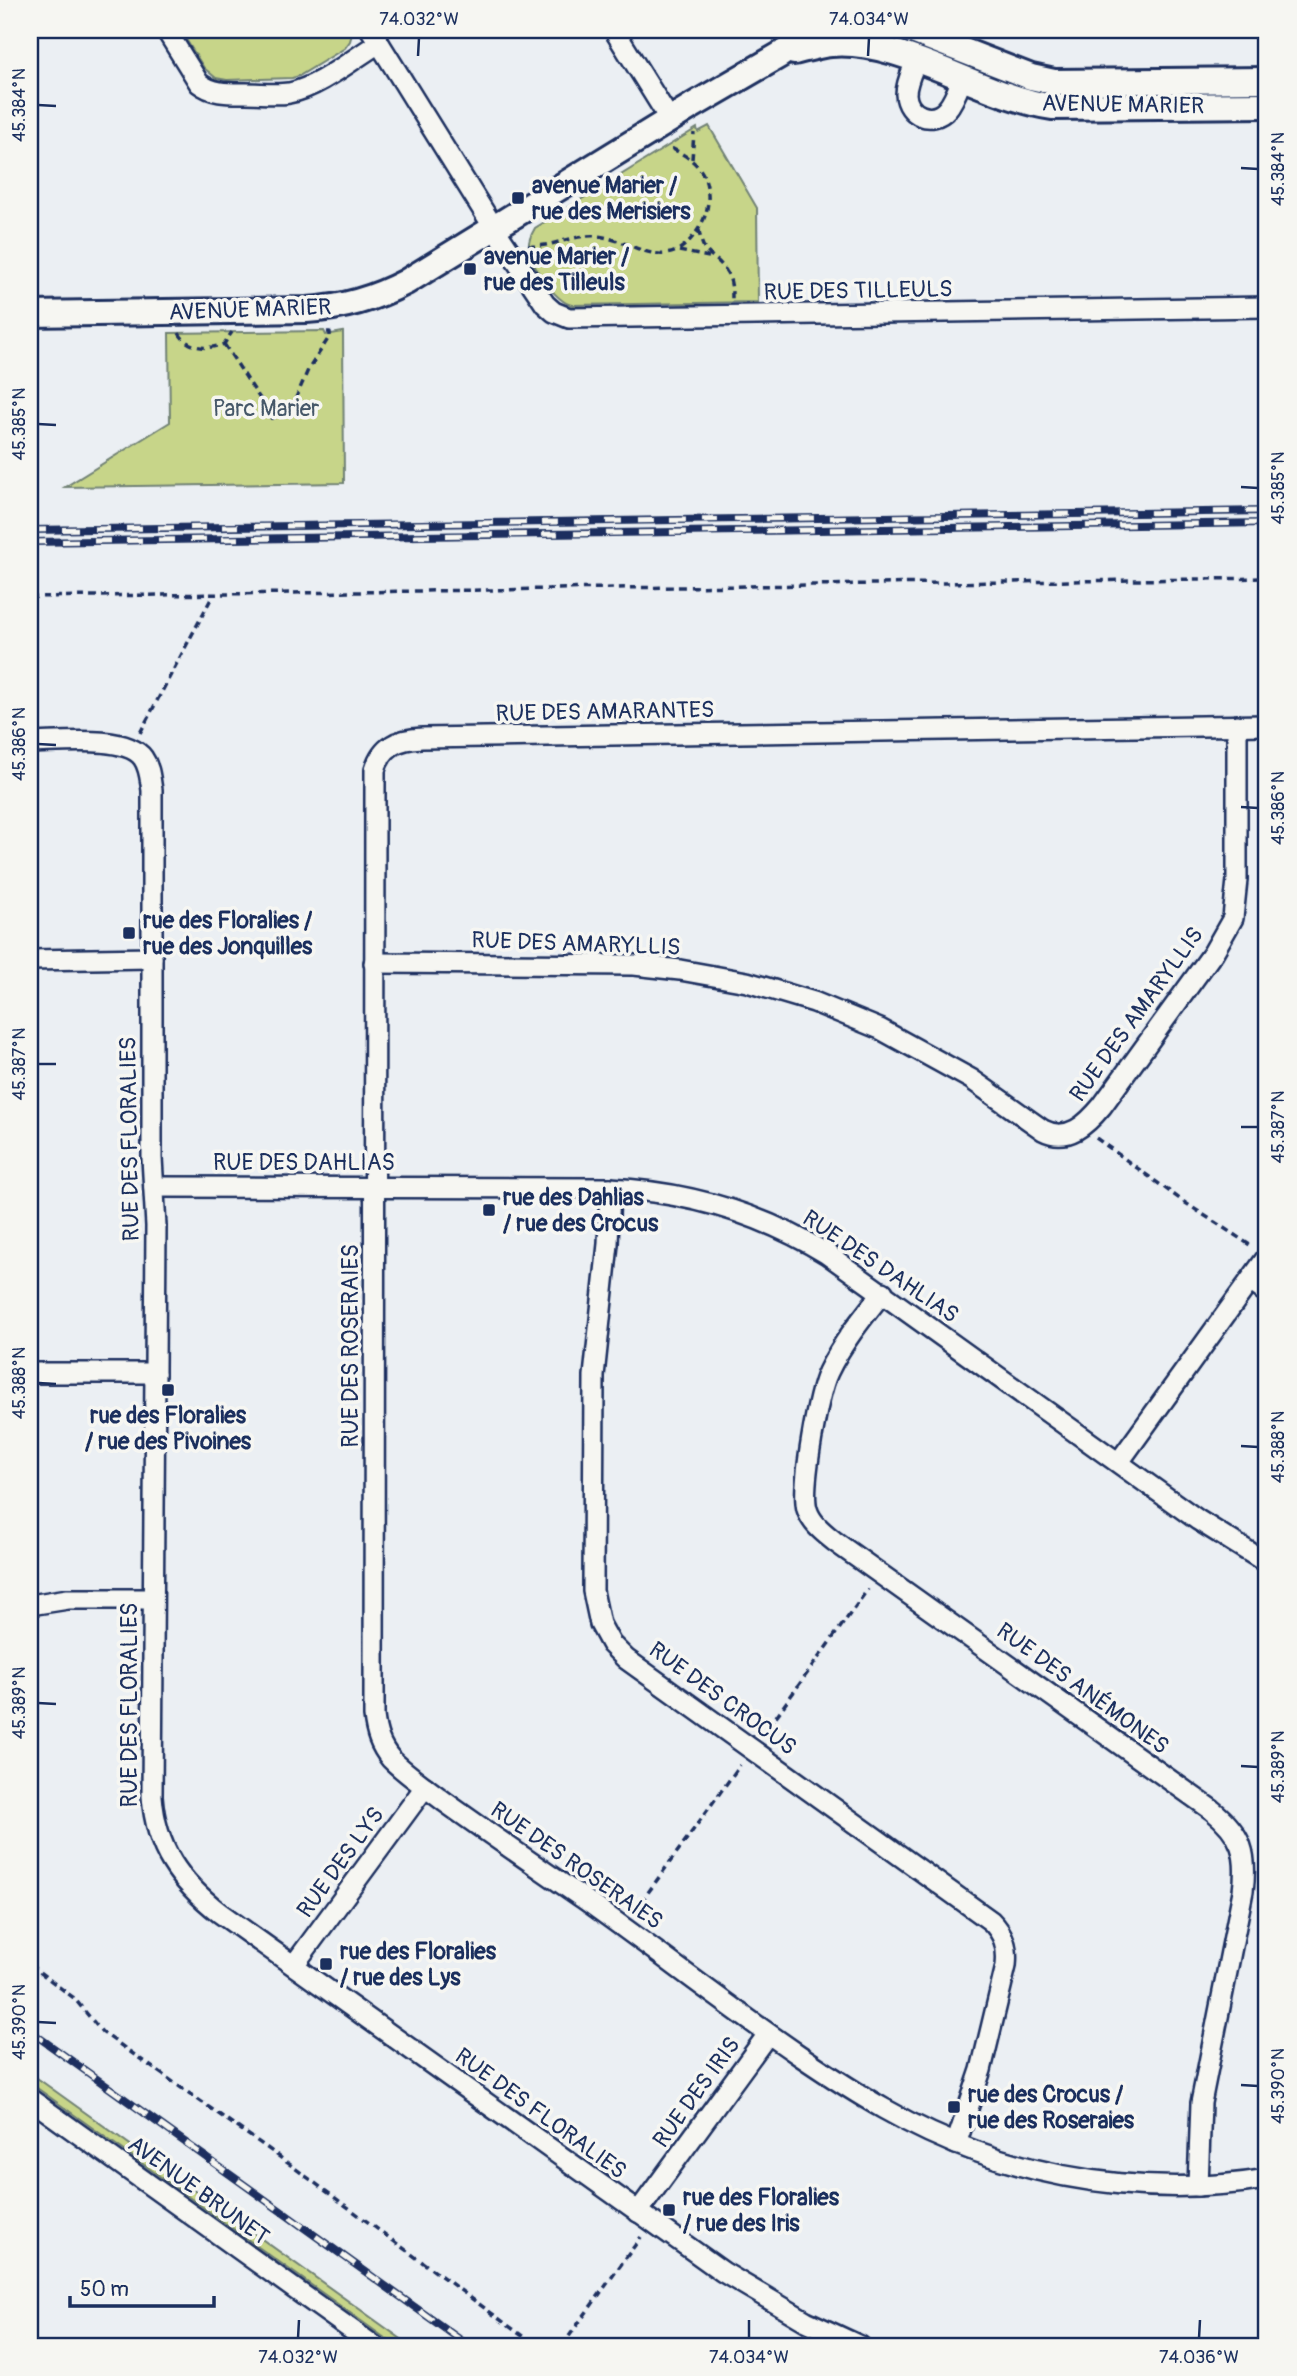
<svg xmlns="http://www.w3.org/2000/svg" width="1297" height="2376" viewBox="0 0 1297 2376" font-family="Pangolin,sans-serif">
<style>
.green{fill:#c7d589;stroke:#718274;stroke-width:2}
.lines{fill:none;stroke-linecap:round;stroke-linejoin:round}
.minor-casing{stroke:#1b2f5e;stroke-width:24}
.tertiary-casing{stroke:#1b2f5e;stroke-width:30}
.path{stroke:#1b2f5e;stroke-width:3.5;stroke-dasharray:7 5;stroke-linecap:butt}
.minor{stroke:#f6f6f2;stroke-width:19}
.tertiary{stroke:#f6f6f2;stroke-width:24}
.rail-casing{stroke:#1b2f5e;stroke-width:8}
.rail{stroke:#f6f6f2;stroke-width:5;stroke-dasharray:16;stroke-linecap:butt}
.ticks{fill:none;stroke:#1b2f5e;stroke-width:2.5}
.poi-dot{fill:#1b2f5e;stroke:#f6f6f2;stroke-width:2.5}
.labels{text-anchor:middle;stroke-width:7;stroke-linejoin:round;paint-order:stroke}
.street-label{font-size:23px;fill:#1b2f5e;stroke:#f6f6f2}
.poi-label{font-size:23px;font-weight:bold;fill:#1b2f5e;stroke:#f6f6f2;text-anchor:start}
.park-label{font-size:23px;fill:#465869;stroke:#f6f6f2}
.neatline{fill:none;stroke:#1b2f5e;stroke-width:2.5}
.ticks-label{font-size:18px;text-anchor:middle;fill:#1b2f5e}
</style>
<rect width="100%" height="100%" fill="#ebeff3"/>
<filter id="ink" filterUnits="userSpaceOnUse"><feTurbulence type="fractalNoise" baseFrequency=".0143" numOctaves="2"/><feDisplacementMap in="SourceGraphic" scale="14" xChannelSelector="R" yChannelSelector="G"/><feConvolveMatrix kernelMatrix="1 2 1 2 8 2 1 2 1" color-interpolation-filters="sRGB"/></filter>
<g filter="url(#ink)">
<g class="green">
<path d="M180,30H353L350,41L345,48L299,76L292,78L227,80L216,78L204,68Z"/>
<path d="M709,126L757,208L758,302L572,305C556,302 531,266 529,249C528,241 531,235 535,228L697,128L698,132Z"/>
<path d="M324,331L326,335L343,332L344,483L65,487L170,422L169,333Z"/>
<path d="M30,2073L411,2346H396L30,2083Z"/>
</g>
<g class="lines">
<defs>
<g id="minor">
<path d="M166,30L199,83C213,94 229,93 246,93C260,93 275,95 289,93C318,88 354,58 379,43"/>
<path d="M371,30L494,228L545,304L554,312L569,318L1267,307"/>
<path d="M614,30L670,120"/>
<path d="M916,61C912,71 906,83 906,94C907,115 932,126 947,109C954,101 958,89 962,79"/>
<path d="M1267,725L422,738C398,739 382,746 375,770L374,1716C376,1733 380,1746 391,1759C407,1775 427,1788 445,1802C491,1835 538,1867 584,1899C656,1950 726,2005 799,2055C855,2093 910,2128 975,2151C1068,2185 1170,2195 1267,2179"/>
<path d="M30,743C57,743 126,734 143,758C150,768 150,779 152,790V1158L156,1226L152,1796C156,1849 179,1881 220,1913L723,2272L806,2321L860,2346"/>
<path d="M30,960L152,958"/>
<path d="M374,963L634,965L680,970L747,982L814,1002L880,1029L971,1079L1043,1130C1068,1143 1087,1124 1102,1106L1213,953L1233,918L1237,880V725"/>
<path d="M154,1187L610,1188C689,1192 760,1213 827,1254L1198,1520L1267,1563"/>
<path d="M610,1188L608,1244L594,1376L593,1591L600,1624L611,1644L626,1659L991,1921C1004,1934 1008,1947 1006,1966L981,2070L956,2144"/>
<path d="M1250,1281L1267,1293"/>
<path d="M883,1292C863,1317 842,1343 828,1372C818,1393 801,1487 807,1509C811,1523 823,1532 834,1541L1212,1810C1242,1834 1248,1854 1243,1891L1201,2103L1198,2186"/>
<path d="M30,1373H155"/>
<path d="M1119,1462L1267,1257"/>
<path d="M30,1605L68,1599H152"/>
<path d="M294,1965L425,1787"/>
<path d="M30,2099L374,2346"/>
<path d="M638,2212L768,2034"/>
</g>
<g id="tertiary">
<path d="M910,30L1031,77L1054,82L1267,80"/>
<path d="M794,52C806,49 819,45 831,44C901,38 981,96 1052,107L1267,105"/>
<path d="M30,314L307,310C343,308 374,299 406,282L692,106L780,55L817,30"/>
</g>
</defs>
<use href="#minor" class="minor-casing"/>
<use href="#tertiary" class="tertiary-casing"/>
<g class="path">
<path d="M692,159L694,133"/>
<path d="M699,230C703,259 714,252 726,271C732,280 732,289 732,299"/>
<path d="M528,246C552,248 573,234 597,236C635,240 664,276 695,234C704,222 709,209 708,194C706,167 691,158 669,147"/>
<path d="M679,251L709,257"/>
<path d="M179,333C188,349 207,350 224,344L232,332"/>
<path d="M224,344L272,417"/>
<path d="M272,420V417H282L292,407L308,370L330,336V332H322"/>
<path d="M30,597L1267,578"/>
<path d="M140,733L213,595"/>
<path d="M1096,1138L1184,1202L1253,1247"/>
<path d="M762,1736L868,1589"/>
<path d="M634,1912L740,1765"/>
<path d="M30,1965L74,1998L102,2032L277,2155L536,2346"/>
<path d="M562,2346L641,2237"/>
</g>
<use href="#minor" class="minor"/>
<use href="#tertiary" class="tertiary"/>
<defs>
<g id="rail">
<path d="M30,530L1267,511"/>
<path d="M30,542L1267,523"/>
<path d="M30,2031L469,2346"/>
</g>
</defs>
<use href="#rail" class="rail-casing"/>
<use href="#rail" class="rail"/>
</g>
</g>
<path class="ticks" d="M418,56L419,38M868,56L869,38M38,105L56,106M1241,168L1258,169M38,424L56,425M1241,487L1258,488M38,744L56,745M1241,807L1258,808M38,1064H56M1241,1127H1258M38,1383L56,1384M1241,1446L1258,1447M38,1703L56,1704M1241,1766L1258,1767M38,2022L56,2023M1241,2085L1258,2086M298,2338L299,2320M749,2338V2320M1199,2338L1200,2320"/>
<g class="poi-dot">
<rect x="511" y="191" width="14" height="14" rx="3.5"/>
<rect x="463" y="262" width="14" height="14" rx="3.5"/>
<rect x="122" y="926" width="14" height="14" rx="3.5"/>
<rect x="482" y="1203" width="14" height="14" rx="3.5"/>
<rect x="161" y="1383" width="14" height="14" rx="3.5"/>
<rect x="319" y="1957" width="14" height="14" rx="3.5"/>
<rect x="947" y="2100" width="14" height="14" rx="3.5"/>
<rect x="662" y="2203" width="14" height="14" rx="3.5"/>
</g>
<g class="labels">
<g class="street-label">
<text transform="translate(1123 104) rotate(1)" y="8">AVENUE MARIER</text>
<text transform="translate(858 290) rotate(-1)" y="8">RUE DES TILLEULS</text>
<text transform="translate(250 309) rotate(-2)" y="8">AVENUE MARIER</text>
<text transform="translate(605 711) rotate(-1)" y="8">RUE DES AMARANTES</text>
<text transform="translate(576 943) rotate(2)" y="8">RUE DES AMARYLLIS</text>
<text transform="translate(1136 1014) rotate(-54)" y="8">RUE DES AMARYLLIS</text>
<text transform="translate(129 1139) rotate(-91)" y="8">RUE DES FLORALIES</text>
<text x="304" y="1170">RUE DES DAHLIAS</text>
<text transform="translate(881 1266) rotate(34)" y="8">RUE DES DAHLIAS</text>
<text transform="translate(350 1346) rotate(-90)" y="8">RUE DES ROSERAIES</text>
<text transform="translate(1083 1688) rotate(36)" y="8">RUE DES ANÉMONES</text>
<text transform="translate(723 1698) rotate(36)" y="8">RUE DES CROCUS</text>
<text transform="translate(129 1705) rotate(-90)" y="8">RUE DES FLORALIES</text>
<text transform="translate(340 1862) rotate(-54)" y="8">RUE DES LYS</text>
<text transform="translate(577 1865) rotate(35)" y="8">RUE DES ROSERAIES</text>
<text transform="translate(696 2092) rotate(-54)" y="8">RUE DES IRIS</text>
<text transform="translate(541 2113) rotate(36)" y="8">RUE DES FLORALIES</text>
<text transform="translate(199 2190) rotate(36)" y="8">AVENUE BRUNET</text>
</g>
<g class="poi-label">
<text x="532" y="193">avenue Marier /<tspan x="532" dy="26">rue des Merisiers</tspan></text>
<text x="484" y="264">avenue Marier /<tspan x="484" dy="26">rue des Tilleuls</tspan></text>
<text x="143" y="928">rue des Floralies /<tspan x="143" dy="26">rue des Jonquilles</tspan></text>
<text x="503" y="1205">rue des Dahlias<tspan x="503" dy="26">/ rue des Crocus</tspan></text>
<text x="168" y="1423" text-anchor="middle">rue des Floralies<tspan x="168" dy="26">/ rue des Pivoines</tspan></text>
<text x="340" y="1959">rue des Floralies<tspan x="340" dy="26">/ rue des Lys</tspan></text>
<text x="968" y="2102">rue des Crocus /<tspan x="968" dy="26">rue des Roseraies</tspan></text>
<text x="683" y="2205">rue des Floralies<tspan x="683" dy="26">/ rue des Iris</tspan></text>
</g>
<g class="park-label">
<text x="266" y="416">Parc Marier</text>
</g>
</g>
<rect width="1297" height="2376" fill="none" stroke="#f6f6f2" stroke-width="77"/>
<path d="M70 2296v10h144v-10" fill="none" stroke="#1b2f5e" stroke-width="3.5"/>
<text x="80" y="2296" font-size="21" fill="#1b2f5e" stroke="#f6f6f2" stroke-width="5" paint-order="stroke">50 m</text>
<rect x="38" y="38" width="1220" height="2300" class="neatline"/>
<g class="ticks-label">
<text x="419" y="25">74.032°W</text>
<text x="869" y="25">74.034°W</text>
<text transform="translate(19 105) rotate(-90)" y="6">45.384°N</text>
<text transform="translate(1278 169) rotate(-90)" y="6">45.384°N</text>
<text transform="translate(19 424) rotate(-90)" y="6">45.385°N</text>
<text transform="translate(1278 488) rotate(-90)" y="6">45.385°N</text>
<text transform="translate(19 744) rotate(-90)" y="6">45.386°N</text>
<text transform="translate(1278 808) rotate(-90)" y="6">45.386°N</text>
<text transform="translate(19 1064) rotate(-90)" y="6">45.387°N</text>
<text transform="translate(1278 1127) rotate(-90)" y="6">45.387°N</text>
<text transform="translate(19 1383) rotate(-90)" y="6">45.388°N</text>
<text transform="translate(1278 1447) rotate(-90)" y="6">45.388°N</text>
<text transform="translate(19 1703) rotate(-90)" y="6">45.389°N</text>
<text transform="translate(1278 1767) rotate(-90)" y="6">45.389°N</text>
<text transform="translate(19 2022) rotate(-90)" y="6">45.390°N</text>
<text transform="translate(1278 2086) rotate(-90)" y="6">45.390°N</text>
<text x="298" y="2363">74.032°W</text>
<text x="749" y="2363">74.034°W</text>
<text x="1199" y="2363">74.036°W</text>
</g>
</svg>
